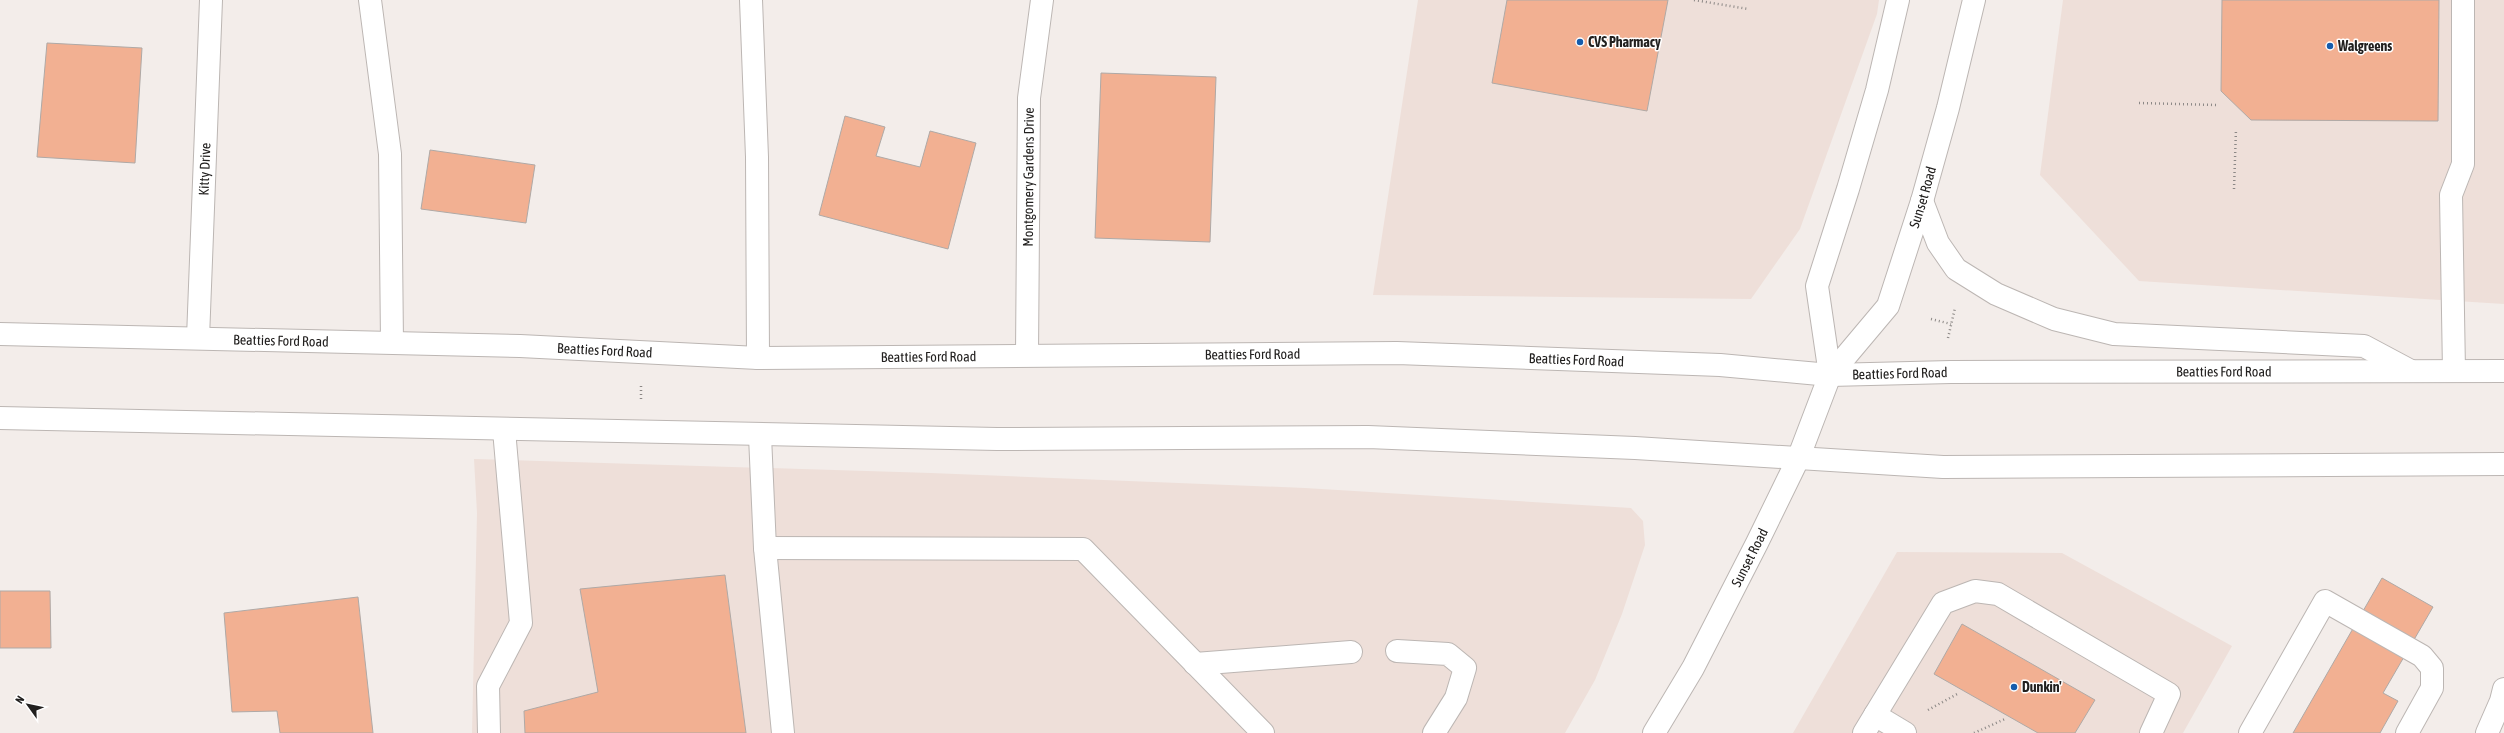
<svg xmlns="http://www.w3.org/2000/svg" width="2504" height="733" viewBox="0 0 2504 733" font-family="'Asap Condensed',sans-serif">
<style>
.built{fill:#eedfd9}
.building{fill:#f2b092;stroke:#afa9a6}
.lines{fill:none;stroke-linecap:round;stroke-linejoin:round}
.service-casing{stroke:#bcb6b3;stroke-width:24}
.minor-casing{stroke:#bcb6b3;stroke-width:24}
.secondary-casing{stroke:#bcb6b3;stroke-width:24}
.path{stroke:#8c8886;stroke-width:2.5;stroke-dasharray:1 3;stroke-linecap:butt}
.service{stroke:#fff;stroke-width:22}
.minor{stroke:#fff;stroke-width:22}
.secondary{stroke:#fff;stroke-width:22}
.poi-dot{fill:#165cac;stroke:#fff;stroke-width:1.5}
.labels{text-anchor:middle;stroke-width:3;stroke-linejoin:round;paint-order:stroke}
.poi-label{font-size:14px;font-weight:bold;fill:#22201f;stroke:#fff;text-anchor:start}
.street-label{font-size:14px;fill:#22201f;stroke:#fff}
</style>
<rect width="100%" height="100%" fill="#f3edea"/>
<g class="built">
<path d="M1418,0H1879L1877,14L1800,229L1751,299L1373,295Z"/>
<path d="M2063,0H2504V304L2139,281L2040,175Z"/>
<path d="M474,459L931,473L1305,488L1631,508L1643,521L1645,545L1622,614L1595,680L1565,733H472L477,513Z"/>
<path d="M1897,552L2062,553L2232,646L2183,733H1793Z"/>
</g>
<g class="building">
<path d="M1507,0H1668L1647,111L1492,83Z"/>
<path d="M2222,0H2439L2438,121L2251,120L2221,91Z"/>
<path d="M47,43L142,48L135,163L37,157Z"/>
<path d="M1101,73L1216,77L1210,242L1095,238Z"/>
<path d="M845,116L885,127L876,156L920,167L930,131L976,143L948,249L819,215Z"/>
<path d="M430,150L535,165L526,223L421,209Z"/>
<path d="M725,575L746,733H525L524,711L598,692L580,589Z"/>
<path d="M2382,578L2433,607L2383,693L2398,701L2380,733H2293Z"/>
<path d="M0,591H50L51,648H0Z"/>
<path d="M358,597L373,733H280L277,711L232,712L224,613Z"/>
<path d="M1962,624L2095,700L2075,733H2038L1934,674Z"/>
</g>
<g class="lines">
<defs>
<g id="service">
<path d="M370,0L390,154L392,342"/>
<path d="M751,0L757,157L758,358"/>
<path d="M2454,371L2451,195L2463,164V0"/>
<path d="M760,436L765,548L783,733"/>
<path d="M765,548L1083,549L1263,733"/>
<path d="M1397,651L1448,654L1465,668L1456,698L1434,733"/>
<path d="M1195,664L1351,652"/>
<path d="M1875,715L1905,733"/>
<path d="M489,733L488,686L521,623L504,430"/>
<path d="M1864,733L1943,603L1975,591L1998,594L2169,694L2151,733"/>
<path d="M2250,733L2325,601L2422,656L2432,668V688L2407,733"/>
<path d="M2487,733L2501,701L2504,689"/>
</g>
<g id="minor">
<path id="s1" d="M198,338L211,0"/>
<path id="s2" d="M1027,355L1029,98L1042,0"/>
</g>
<g id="secondary">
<path d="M1922,201L1938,243L1956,269L1996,294L2054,319L2114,334L2364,346L2409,370"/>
<path id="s3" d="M0,334L520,346L758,358L1397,353L1720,365L1830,375L1951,372L2504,371"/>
<path d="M1830,375L1817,286L1848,189L1877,90L1898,0"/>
<path d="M0,418L997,439L1368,437L1635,448L1943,467L2504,464"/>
<path id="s4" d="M1654,733L1693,668L1757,543L1798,459L1830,375L1888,306L1922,201L1948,108L1974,0"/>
</g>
</defs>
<use href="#service" class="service-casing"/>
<use href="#minor" class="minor-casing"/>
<use href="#secondary" class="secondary-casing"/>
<g class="path">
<path d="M1694,0L1748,9"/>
<path d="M2139,103L2216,105"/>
<path d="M2234,189L2236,129"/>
<path d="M1931,319L1951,324"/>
<path d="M1948,338L1955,308"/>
<path d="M641,399V384"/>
<path d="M1928,710L1959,693"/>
<path d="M1974,733L2005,719"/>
</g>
<use href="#service" class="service"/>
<use href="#minor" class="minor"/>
<use href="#secondary" class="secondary"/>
</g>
<g class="poi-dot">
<circle cx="1580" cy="42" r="4"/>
<circle cx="2330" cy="46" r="4"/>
<circle cx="2014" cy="687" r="4"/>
</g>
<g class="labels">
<g class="poi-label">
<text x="1588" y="47">CVS Pharmacy</text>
<text x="2338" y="51">Walgreens</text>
<text x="2022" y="692">Dunkin'</text>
</g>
<g class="street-label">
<text dy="5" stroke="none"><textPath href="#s1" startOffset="169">Kitty Drive</textPath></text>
<text dy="5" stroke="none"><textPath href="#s2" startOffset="178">Montgomery Gardens Drive</textPath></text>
<text dy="5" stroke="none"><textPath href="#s4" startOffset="604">Sunset Road</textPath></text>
<text dy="5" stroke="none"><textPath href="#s3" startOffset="281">Beatties Ford Road</textPath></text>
<text dy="5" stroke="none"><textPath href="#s3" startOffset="605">Beatties Ford Road</textPath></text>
<text dy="5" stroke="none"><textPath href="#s3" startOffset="1253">Beatties Ford Road</textPath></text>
<text dy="5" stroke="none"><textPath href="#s3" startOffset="929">Beatties Ford Road</textPath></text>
<text dy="5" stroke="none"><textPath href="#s3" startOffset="1577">Beatties Ford Road</textPath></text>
<text dy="5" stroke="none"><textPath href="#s3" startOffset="2225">Beatties Ford Road</textPath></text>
<text dy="5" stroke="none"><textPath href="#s3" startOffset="1901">Beatties Ford Road</textPath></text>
<text dy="5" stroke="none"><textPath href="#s4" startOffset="200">Sunset Road</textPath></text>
</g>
</g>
<g transform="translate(28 705) rotate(303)" stroke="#ffffff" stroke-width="3" paint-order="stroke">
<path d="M0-3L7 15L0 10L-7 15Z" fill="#22201f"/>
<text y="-6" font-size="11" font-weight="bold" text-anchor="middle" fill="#22201f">N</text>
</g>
</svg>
